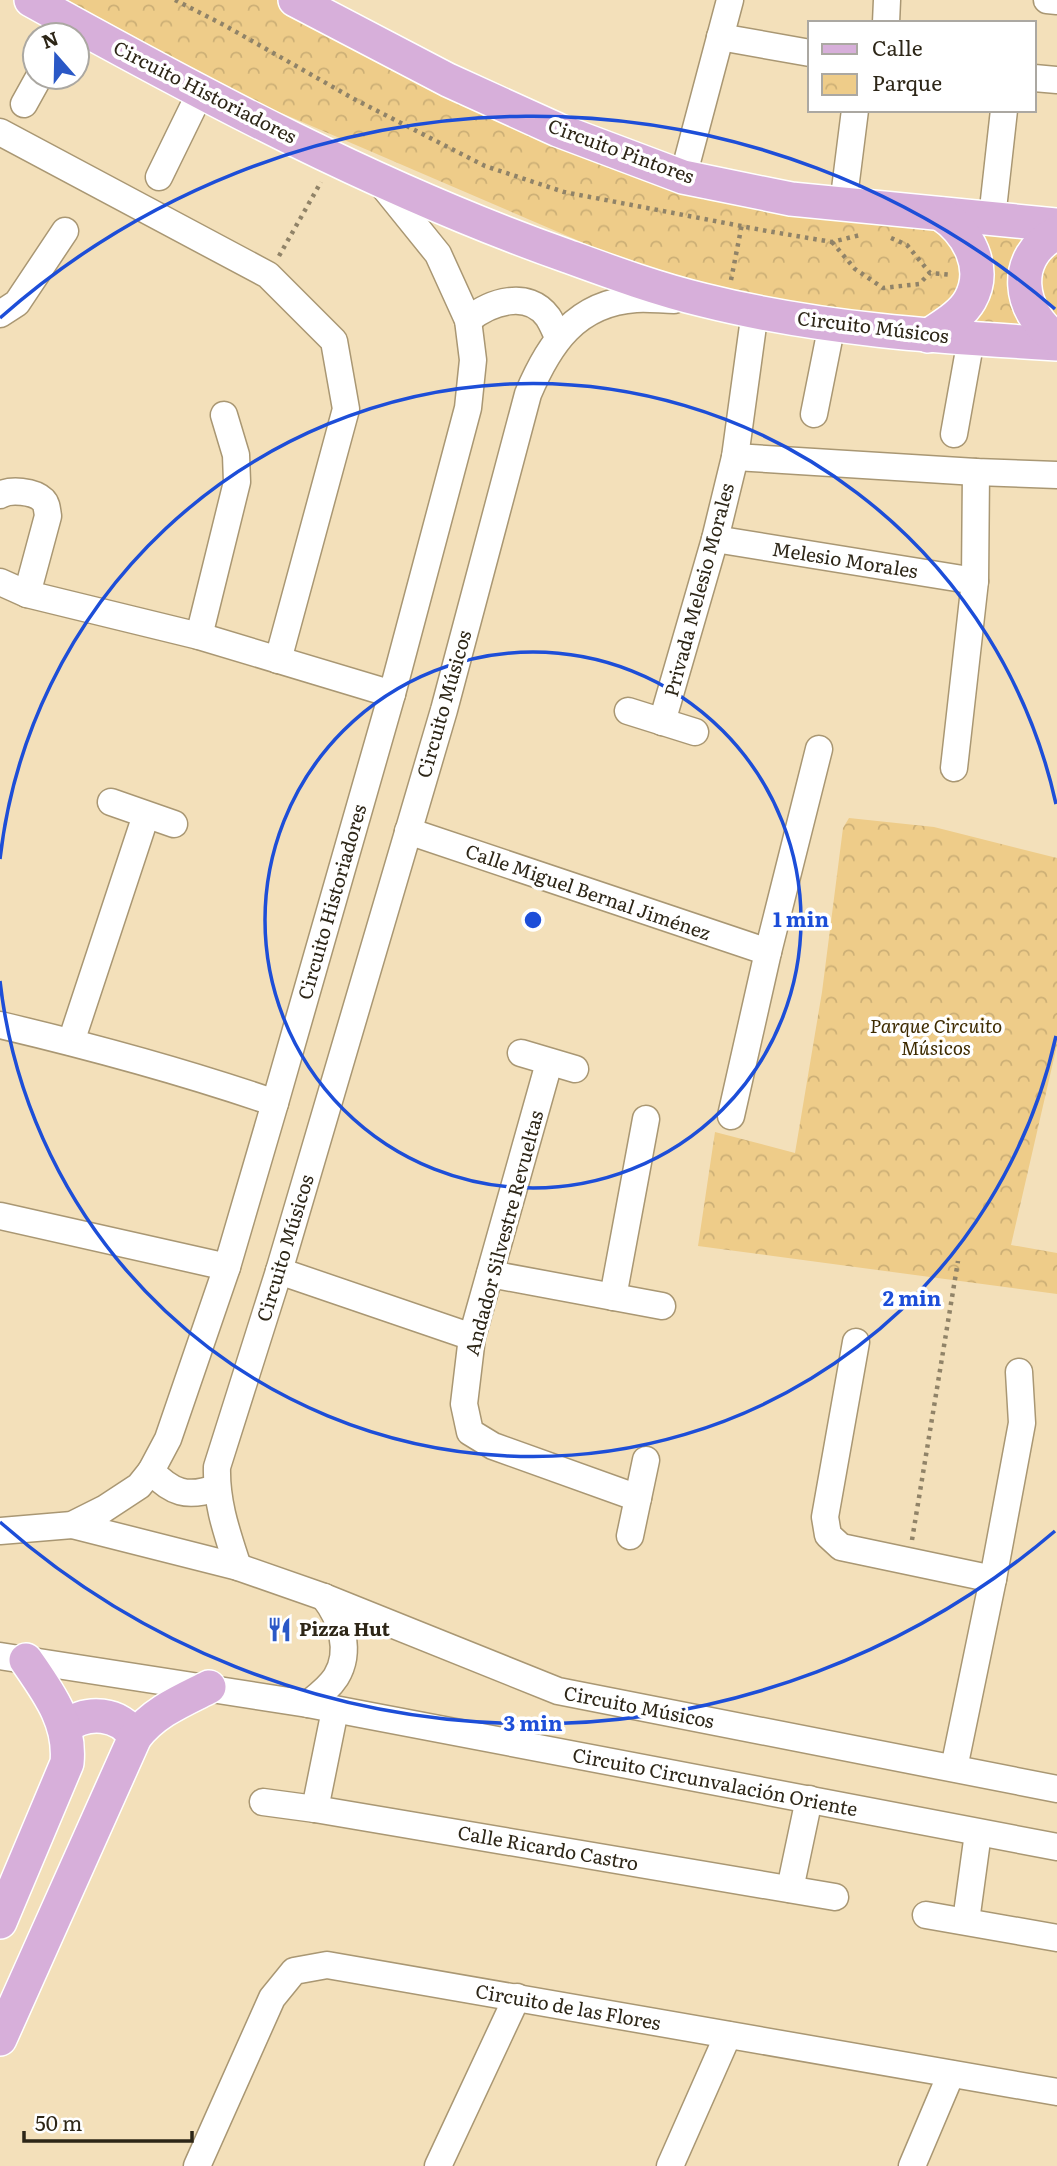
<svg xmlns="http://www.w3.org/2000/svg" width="1057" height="2166" viewBox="0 0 1057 2166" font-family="Literata,serif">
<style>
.park{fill:url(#park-crowns)}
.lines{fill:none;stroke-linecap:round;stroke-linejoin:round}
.minor-casing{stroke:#a99773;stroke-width:29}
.major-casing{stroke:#fff;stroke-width:36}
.path{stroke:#908368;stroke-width:4.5;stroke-dasharray:3.5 5;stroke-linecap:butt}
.minor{stroke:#fff;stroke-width:26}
.major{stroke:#d7afda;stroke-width:33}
.ring{fill:none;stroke:#1d4ed8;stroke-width:3.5}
.labels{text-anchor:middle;stroke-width:7;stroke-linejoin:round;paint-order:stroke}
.street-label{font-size:19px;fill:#2d2617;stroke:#fff}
.park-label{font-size:19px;font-style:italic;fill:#3e2b00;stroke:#fff}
.poi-label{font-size:19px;font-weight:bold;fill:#2d2617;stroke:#fff;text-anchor:start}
.centre{fill:#1d4ed8;stroke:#fff;stroke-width:3.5}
.ring-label{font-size:21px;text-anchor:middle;font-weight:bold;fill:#1d4ed8;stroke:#fff;stroke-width:7;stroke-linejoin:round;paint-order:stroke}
</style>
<defs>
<pattern id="park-crowns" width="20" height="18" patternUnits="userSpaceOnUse" patternTransform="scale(1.75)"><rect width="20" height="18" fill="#eecc89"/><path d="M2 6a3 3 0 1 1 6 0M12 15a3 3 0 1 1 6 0" fill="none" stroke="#ccaf76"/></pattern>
</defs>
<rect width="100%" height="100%" fill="#f3e0ba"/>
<g class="park">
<path d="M55,0H282L679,182L1057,231V339L691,289L209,82Z"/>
<path d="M849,818L934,827L1057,858V1045L1011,1245L1057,1253V1294L698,1246L715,1132L795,1153L822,992L843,828Z"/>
</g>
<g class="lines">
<defs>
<g id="minor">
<path d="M1047,0L1057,1"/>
<path d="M886,23L887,0"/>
<path d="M720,37L810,53"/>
<path d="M1034,78L1057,80"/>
<path d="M24,104L39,77"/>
<path d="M0,132L268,275L334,341L346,409L278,660"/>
<path d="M159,177L201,91"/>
<path d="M683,177L730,0"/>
<path d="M843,205L855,110"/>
<path d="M992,218L1004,110"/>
<path d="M0,314L17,303L65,231"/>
<path d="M468,320C490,302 528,289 548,317C552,323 555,331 558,337"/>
<path d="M814,414L832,324"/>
<path d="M954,434L971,339"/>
<path d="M735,457L976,472L1057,475"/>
<path d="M0,495C10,489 34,491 43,500C47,504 47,510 48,516L27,594"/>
<path d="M715,539L975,581"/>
<path d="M0,582L27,594L199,636L392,694"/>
<path d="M199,636L237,482L236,455L224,415"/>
<path d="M628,711L695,732"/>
<path d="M662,722L715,539L735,457L755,311"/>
<path d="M954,768L975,581L976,472"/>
<path d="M111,802L174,824"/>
<path d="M408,831L768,952"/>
<path d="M0,1025C93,1047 185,1072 275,1103"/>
<path d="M71,1042L146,815"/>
<path d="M521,1053L575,1069"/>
<path d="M549,1063L472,1337L464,1404L470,1432L493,1446L638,1498"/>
<path d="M731,1116L768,952L819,749"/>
<path d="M0,1216L227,1267"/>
<path d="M279,1271L472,1337"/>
<path d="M490,1274L662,1306"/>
<path d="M613,1297L646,1119"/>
<path d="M856,1342L825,1517L828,1535L841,1547L993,1579"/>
<path d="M151,1471C172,1493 187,1498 216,1488"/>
<path d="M72,1525L238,1567L324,1597L558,1691L1057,1789"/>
<path d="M0,1531L72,1525L104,1509L139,1486L151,1471L168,1439L227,1267L275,1103L392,694L468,408L473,360L468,320L438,254L379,181"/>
<path d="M630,1536L646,1460"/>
<path d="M238,1567C227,1533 216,1503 217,1467L279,1271L444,710L528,394C549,344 576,303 636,299C649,298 662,300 674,300"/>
<path d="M0,1656L308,1704L1057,1847"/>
<path d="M308,1704C318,1696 329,1688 336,1677C352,1651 341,1619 324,1597"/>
<path d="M954,1768L993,1579L1022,1423L1019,1372"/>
<path d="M263,1802L315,1809L835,1897"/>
<path d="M315,1809L335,1710"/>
<path d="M790,1889L809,1799"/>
<path d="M926,1915L1057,1938"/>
<path d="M966,1921L978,1833"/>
<path d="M197,2166L272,1998L294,1971L327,1965L1057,2092"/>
<path d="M438,2166L517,1997"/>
<path d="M670,2166L728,2035"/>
<path d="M912,2166L951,2074"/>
</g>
<g id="major">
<path d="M31,0C204,96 380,190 567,256C611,272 657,289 703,300C818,329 939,337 1057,344"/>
<path d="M295,0L448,80L558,130L683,177L791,199L1057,225"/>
<path d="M1057,233C1010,257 1018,312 1057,339"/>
<path d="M928,336C942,326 961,316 970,300C988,268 968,232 941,214"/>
<path d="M65,1727C87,1710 120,1712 135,1737"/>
<path d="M0,1922L67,1763C71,1722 48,1692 26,1660"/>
<path d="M0,2039L135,1737C154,1712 181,1701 209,1687"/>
</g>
</defs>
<use href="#minor" class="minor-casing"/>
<use href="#major" class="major-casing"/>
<g class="path">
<path d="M175,0L224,25L354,99L485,166L564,192L767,231L832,242L860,235"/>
<path d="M891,238L907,245L930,273L952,275"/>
<path d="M832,242L855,269L883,288L919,284L930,273"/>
<path d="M279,256L321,182"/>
<path d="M731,280L742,224"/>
<path d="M912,1540L958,1261"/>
</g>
<use href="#minor" class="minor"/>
<use href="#major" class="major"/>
</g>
<g class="ring">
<circle cx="533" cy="920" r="268"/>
<path d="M1056 1036A536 536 0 0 1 0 981M0 859A536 536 0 0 1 1056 804"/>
<path d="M1055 1531A804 804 0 0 1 0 1522M0 318A804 804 0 0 1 1055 309"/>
</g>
<defs>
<symbol id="restaurant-bare" viewBox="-9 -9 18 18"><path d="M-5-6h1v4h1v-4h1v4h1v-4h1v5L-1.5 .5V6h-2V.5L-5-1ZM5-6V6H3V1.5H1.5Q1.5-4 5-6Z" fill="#2a58c6" stroke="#fff" stroke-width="2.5" paint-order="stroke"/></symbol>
</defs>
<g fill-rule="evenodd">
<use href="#restaurant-bare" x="262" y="1612" width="35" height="35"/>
</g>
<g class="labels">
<g class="street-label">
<text transform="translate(205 92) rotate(27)" y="7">Circuito Historiadores</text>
<text transform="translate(621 151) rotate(20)" y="7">Circuito Pintores</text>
<text transform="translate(873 327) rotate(7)" y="7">Circuito Músicos</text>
<text transform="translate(845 560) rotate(9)" y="7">Melesio Morales</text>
<text transform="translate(699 590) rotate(-75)" y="7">Privada Melesio Morales</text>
<text transform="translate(444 704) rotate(-74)" y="7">Circuito Músicos</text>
<text transform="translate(588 892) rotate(19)" y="7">Calle Miguel Bernal Jiménez</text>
<text transform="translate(332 902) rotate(-74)" y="7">Circuito Historiadores</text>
<text transform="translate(504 1233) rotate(-75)" y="7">Andador Silvestre Revueltas</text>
<text transform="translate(285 1248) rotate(-73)" y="7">Circuito Músicos</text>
<text transform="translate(639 1707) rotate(11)" y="7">Circuito Músicos</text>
<text transform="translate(715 1782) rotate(11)" y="7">Circuito Circunvalación Oriente</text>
<text transform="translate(548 1848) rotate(10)" y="7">Calle Ricardo Castro</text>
<text transform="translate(568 2007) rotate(10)" y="7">Circuito de las Flores</text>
</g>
<g class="park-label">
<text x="936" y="1033">Parque Circuito<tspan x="936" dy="22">Músicos</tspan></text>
</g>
<g class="poi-label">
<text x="299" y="1636">Pizza Hut</text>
</g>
</g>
<circle cx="533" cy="920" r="10" class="centre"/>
<g class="ring-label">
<text x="801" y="927">1 min</text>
<text x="912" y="1306">2 min</text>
<text x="533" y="1731">3 min</text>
</g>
<rect x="808" y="21" width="228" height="91" fill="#ffffff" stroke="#aba8a2" stroke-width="2"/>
<rect x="822" y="44" width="35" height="10" fill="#d7afda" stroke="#aba8a2" stroke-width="2"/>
<text x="872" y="56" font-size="21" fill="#2d2617">Calle</text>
<rect x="822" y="74" width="35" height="21" fill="url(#park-crowns)" stroke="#aba8a2" stroke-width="2"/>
<text x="872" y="91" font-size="21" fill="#2d2617">Parque</text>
<g transform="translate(56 56) rotate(340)"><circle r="33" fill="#ffffff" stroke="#aba8a2" stroke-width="2"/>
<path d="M0-5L12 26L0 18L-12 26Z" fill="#2a58c6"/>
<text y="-10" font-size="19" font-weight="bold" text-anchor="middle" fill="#2d2617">N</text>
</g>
<path d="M24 2131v10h168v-10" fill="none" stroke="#2d2617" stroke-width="3.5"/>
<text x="35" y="2131" font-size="21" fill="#2d2617" stroke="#ffffff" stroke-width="5" paint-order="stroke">50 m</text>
</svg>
